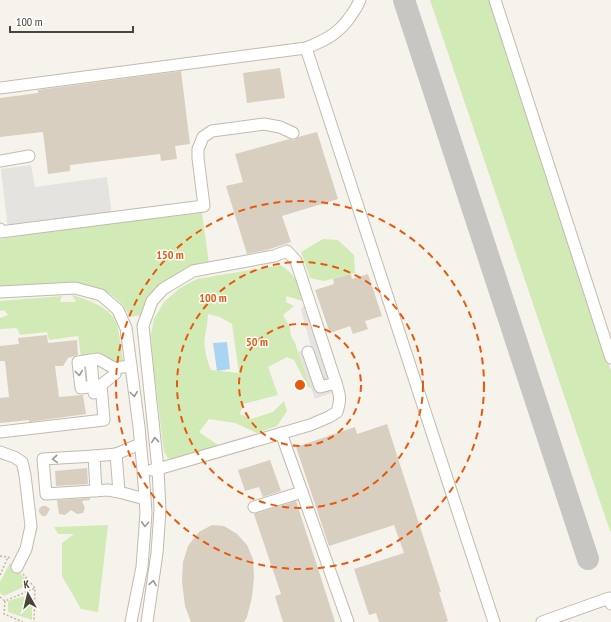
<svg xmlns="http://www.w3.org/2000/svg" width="611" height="622" font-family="'PT Sans Narrow',sans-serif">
<rect width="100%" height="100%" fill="#f6f3ec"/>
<g fill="#d2eab5" fill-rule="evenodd">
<polygon points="430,0 491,0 611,371 611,531 610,531"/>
<polygon points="202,213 209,263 152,296 143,310 142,315 130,317 123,305 111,294 97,288 79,283 0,289 0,239 113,223"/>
<polygon points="323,239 338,240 354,255 355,273 324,281 310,278 301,252"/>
<path d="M 280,265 C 296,274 299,286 306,302 L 286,296 L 286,302 L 294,306 L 283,315 L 290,328 L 291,336 L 295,343 L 311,388 L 308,387 L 294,360 L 287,357 L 268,367 L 278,395 L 243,404 L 240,414 L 251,419 L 273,412 L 284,401 L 287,411 L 277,426 L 257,433 L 235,423 L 209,419 L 199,432 L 218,445 L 173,460 L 168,458 L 164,452 L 152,356 L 151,334 L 154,319 L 164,302 L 180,288 L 197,279 ZM 208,314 L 220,317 L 232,324 L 239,373 L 211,370 C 207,360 203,347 205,336 C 206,329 208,322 208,314 Z"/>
<path d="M 72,295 C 86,299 110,307 116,322 C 120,333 121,349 123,361 L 115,362 L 97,354 L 81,356 L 78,336 L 49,340 L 47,332 L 20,335 L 17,328 L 0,329 L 0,318 L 8,315 L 4,310 L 0,311 L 0,301 L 62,296 L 60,302 L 76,302 Z"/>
<polygon points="108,525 98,612 81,609 62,576 62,543 74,534 58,534 54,527"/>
<polygon points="10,563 30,584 4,596 0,593 0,582"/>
<polygon points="32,594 32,620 8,612 8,601"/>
</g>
<g fill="#e5e3e0">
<polygon points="31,165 35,187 107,177 113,223 9,238 1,169"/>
<polygon points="308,298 339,390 315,399 298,352 311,347 301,310"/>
</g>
<polygon fill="#a9d4f2" points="227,342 230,369 217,371 213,343"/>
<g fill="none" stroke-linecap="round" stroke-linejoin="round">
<polyline stroke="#c8c6c3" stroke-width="22" points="404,0 588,559"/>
</g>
<g fill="#d8cfc1">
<polygon points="280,68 285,98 247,103 243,73"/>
<polygon points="181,71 190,144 175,146 177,159 161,161 160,154 70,165 70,171 48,174 43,132 0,137 0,98 38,93 38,90"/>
<polygon points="317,132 338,199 282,216 291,242 267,250 247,254 226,186 243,182 235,154 290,139 294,140 298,137"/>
<polygon points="351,274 352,279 368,274 382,316 365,321 368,329 353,334 350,326 330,333 315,290 334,284 333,279"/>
<polygon points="47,335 48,343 77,340 78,355 68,358 63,366 55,366 59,397 83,395 86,414 29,422 29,420 0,423 0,398 9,397 5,361 0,361 0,346 19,344 18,338"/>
<polygon points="387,424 441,592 439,592 448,621 445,622 379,622 376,613 369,615 354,569 404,553 394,525 329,546 296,447 355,427 357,434"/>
<polygon points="270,460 281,491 263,497 259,487 245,491 238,470"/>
<polygon points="87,468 88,484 56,486 55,471"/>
<polygon points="90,498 90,500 82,501 85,508 83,513 77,514 71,510 65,515 59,514 57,500"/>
<polygon points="296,501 322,581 335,622 283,622 275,596 281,594 254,514"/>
<polygon points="42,506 46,506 50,509 46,516 42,516 39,512 39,509"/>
<polygon points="212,525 224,526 237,534 247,545 253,559 254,577 252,597 247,617 244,622 191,622 185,606 182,582 183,562 188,546 199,532"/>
</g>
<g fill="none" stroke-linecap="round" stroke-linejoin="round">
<defs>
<g id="minor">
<path d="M 360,0 C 358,5 355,10 352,14 C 340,33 326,40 306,48 L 494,622"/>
<polyline points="495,0 611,358"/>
<polyline points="0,88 306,48"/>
<polyline points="0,161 29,156"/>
<polyline points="0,229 0,232 8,231 204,206 198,158 198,149 203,137 212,131 264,124 280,127 293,133"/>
<polyline points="0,292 75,288 101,295 118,310 126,328 139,427 143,471 146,513 142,567 131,622"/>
<polyline points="91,360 94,393"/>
<polyline points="101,385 81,388 78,362 98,359 114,368 131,366"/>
<polyline points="0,432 104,420 101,385 115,374"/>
<polyline points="281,433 302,492"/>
<polyline points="140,444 116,454 119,492 145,499"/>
<polyline points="0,452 14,457 22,462 25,475 31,526 26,549 17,567"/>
<polyline points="94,456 43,459 46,494 108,490 119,492"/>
<path d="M 152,470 L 158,469 L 310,425 L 329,417 L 337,412 C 341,400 340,395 336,383"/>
<polyline points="96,491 94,456 116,454"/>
<polyline points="254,507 302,492 348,622"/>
<polyline points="147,622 157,553 160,510 158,469 143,326 152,301 163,289 193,271 274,256 287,251 296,261 336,383 320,387 308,352"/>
<polyline points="542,622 609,598 611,604"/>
</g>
</defs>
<use href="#minor" stroke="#c2bbae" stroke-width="13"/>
<g stroke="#c4b79f" stroke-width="1.5" stroke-dasharray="2 2" stroke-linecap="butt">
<polyline points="0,556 8,557 11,559"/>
<polyline points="23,574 35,588 34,622"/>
<polyline points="0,575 8,557"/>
<polyline points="0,597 5,601 35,588"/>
<polyline points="5,601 4,614 23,622"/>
</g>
<use href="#minor" stroke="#fff" stroke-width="11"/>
</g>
<defs><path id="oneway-chevron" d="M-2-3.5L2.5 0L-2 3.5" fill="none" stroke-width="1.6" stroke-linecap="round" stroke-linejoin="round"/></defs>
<g stroke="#9c9892">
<use href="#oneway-chevron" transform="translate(79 373) rotate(83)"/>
<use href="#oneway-chevron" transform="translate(134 394) rotate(83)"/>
<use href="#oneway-chevron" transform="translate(155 440) rotate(-96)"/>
<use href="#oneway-chevron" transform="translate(55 459) rotate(176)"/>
<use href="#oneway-chevron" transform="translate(145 524) rotate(94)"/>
<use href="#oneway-chevron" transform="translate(153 583) rotate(-81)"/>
</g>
<g fill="none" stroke="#e8590c" stroke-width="2" stroke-dasharray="7 5">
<circle cx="300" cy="385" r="61"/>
<circle cx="300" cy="385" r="123"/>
<circle cx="300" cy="385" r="184"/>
</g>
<circle cx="300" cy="385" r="6" fill="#e8590c" stroke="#fff" stroke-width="2"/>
<g font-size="12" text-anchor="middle" font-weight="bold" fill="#e8590c" stroke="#fff" stroke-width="3" stroke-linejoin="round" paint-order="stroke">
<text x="170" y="259">150 m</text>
<text x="213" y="302">100 m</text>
<text x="257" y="346">50 m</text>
</g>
<g transform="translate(28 594) rotate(352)" stroke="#ffffff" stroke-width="3" paint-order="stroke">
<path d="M0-3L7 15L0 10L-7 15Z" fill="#4b4439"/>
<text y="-6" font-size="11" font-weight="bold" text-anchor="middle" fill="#4b4439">K</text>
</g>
<path d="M10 26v6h123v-6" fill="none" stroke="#4b4439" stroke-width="2"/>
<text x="16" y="26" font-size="12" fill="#4b4439" stroke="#ffffff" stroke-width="3" paint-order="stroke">100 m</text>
</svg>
